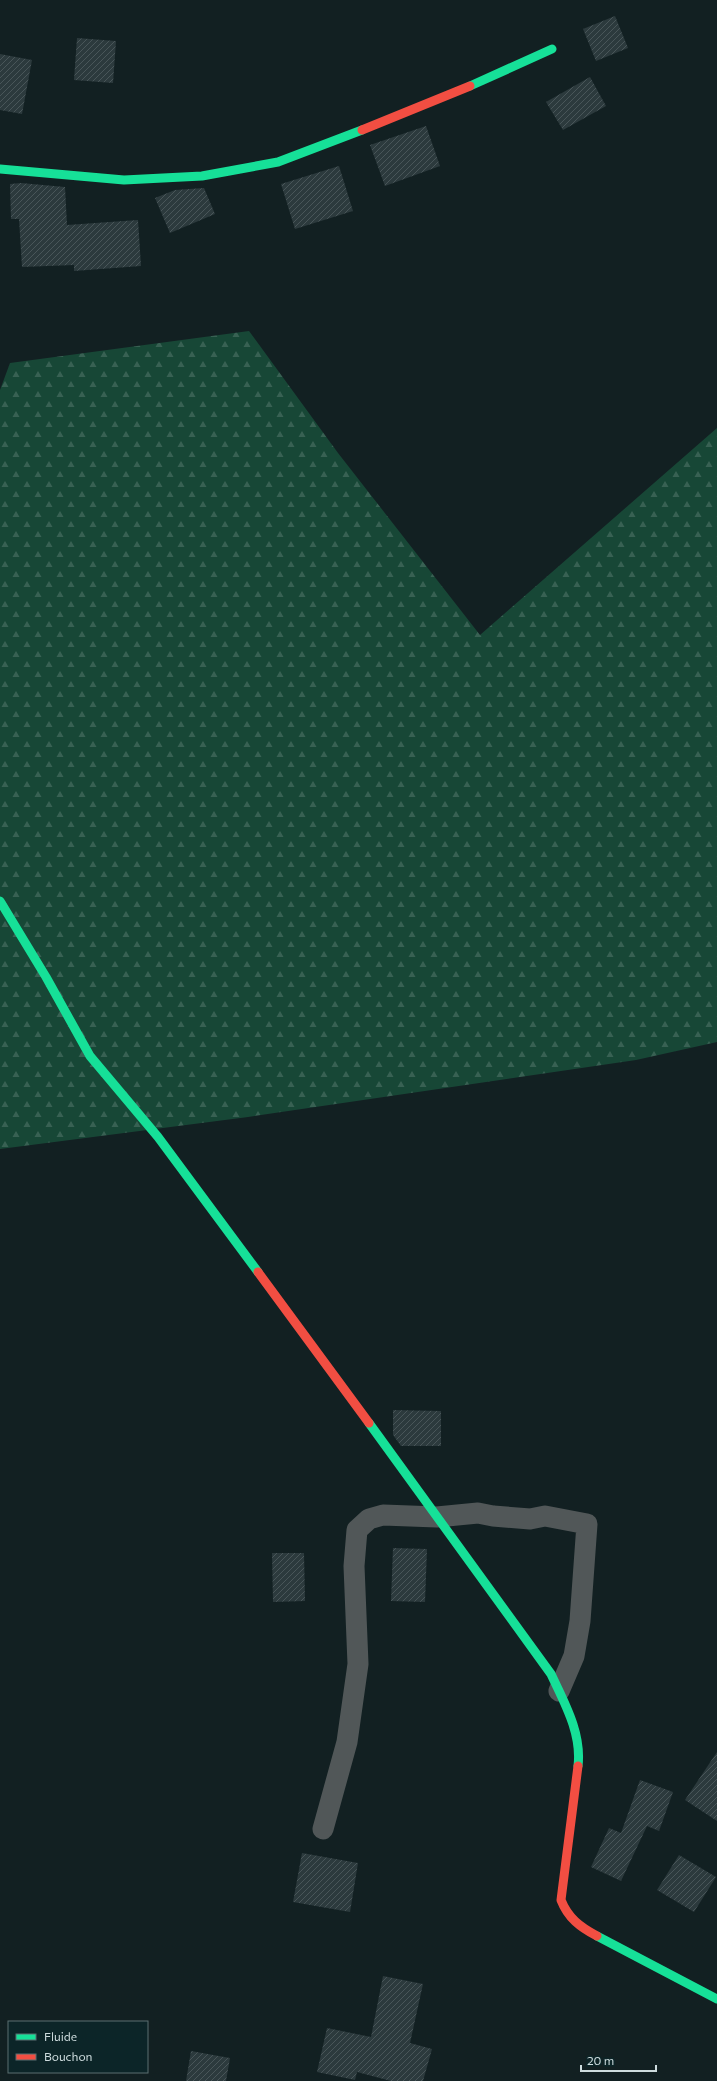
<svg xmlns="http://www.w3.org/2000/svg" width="717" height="2081" font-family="Commissioner,sans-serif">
<defs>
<pattern id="forest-firs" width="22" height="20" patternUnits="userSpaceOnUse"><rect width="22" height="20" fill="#174736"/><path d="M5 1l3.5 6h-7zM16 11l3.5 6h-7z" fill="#386153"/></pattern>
<pattern id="building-hatch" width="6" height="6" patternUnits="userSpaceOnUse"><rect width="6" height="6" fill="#2c3a3d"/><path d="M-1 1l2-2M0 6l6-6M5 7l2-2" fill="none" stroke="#495659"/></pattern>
</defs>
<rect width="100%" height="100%" fill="#122022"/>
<polygon fill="url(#forest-firs)" points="249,331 338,453 480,635 717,428 717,1042 636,1060 248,1117 0,1149 0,390 10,363"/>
<g fill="url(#building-hatch)">
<polygon points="615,16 628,48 596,61 583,29"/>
<polygon points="77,38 116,41 113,83 74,80"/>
<polygon points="0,54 32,60 22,114 0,110"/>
<polygon points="590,77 606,106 563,130 546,102"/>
<polygon points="426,126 440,166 385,186 370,145"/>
<polygon points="339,166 353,211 295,229 281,184"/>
<polygon points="21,183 65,187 67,225 138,220 141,266 74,271 74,265 22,267 19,219 11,219 10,184"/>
<polygon points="204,188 215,214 170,233 155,198 175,190"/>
<polygon points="393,1410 441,1411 441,1446 401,1446 393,1435"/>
<polygon points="393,1548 427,1549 425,1602 391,1601"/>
<polygon points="272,1553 304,1553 305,1601 273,1602"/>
<polygon points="717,1752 717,1821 685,1800"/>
<polygon points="640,1780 673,1792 659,1831 647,1826 621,1881 591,1867 609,1828 621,1833"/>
<polygon points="302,1853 358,1863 350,1912 293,1902"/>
<polygon points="679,1855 716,1877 694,1912 657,1890"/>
<polygon points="383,1976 423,1984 410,2043 432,2049 423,2081 391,2081 357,2072 355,2080 317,2072 327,2028 371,2037"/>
<polygon points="191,2051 230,2058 226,2081 186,2081"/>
</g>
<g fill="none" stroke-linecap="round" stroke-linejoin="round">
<polyline stroke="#515758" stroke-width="21" points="323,1829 347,1742 358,1664 354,1566 357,1530 369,1519 383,1515 437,1517 478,1513 493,1516 530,1519 545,1516 587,1524 580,1621 574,1656 559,1691"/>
<g stroke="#16e098" stroke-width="9">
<polyline points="470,86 552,49"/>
<polyline points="0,169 124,180 202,176 278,162 362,130"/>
<polyline points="0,901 46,977 90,1056 158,1137 258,1272"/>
<path d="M 369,1423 L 551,1674 C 564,1702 582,1733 578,1766"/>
<polyline points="597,1936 717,1999"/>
</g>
<g stroke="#f24e42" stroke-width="9">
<polyline points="362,130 470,86"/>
<polyline points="258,1272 369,1423"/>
<path d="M 578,1766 L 561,1900 C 568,1918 580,1927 597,1936"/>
</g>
</g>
<rect x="8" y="2021" width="140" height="52" fill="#0c2528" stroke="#5a6e71"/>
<rect x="16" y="2034" width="20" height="6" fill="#16e098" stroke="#5a6e71"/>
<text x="44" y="2041" font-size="12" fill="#cedcde">Fluide</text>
<rect x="16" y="2054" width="20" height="6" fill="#f24e42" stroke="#5a6e71"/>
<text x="44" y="2061" font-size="12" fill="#cedcde">Bouchon</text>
<path d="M581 2065v6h75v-6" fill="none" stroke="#cedcde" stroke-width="2"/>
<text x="587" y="2065" font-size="12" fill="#cedcde" stroke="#0c2528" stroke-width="3" paint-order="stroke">20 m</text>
</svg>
